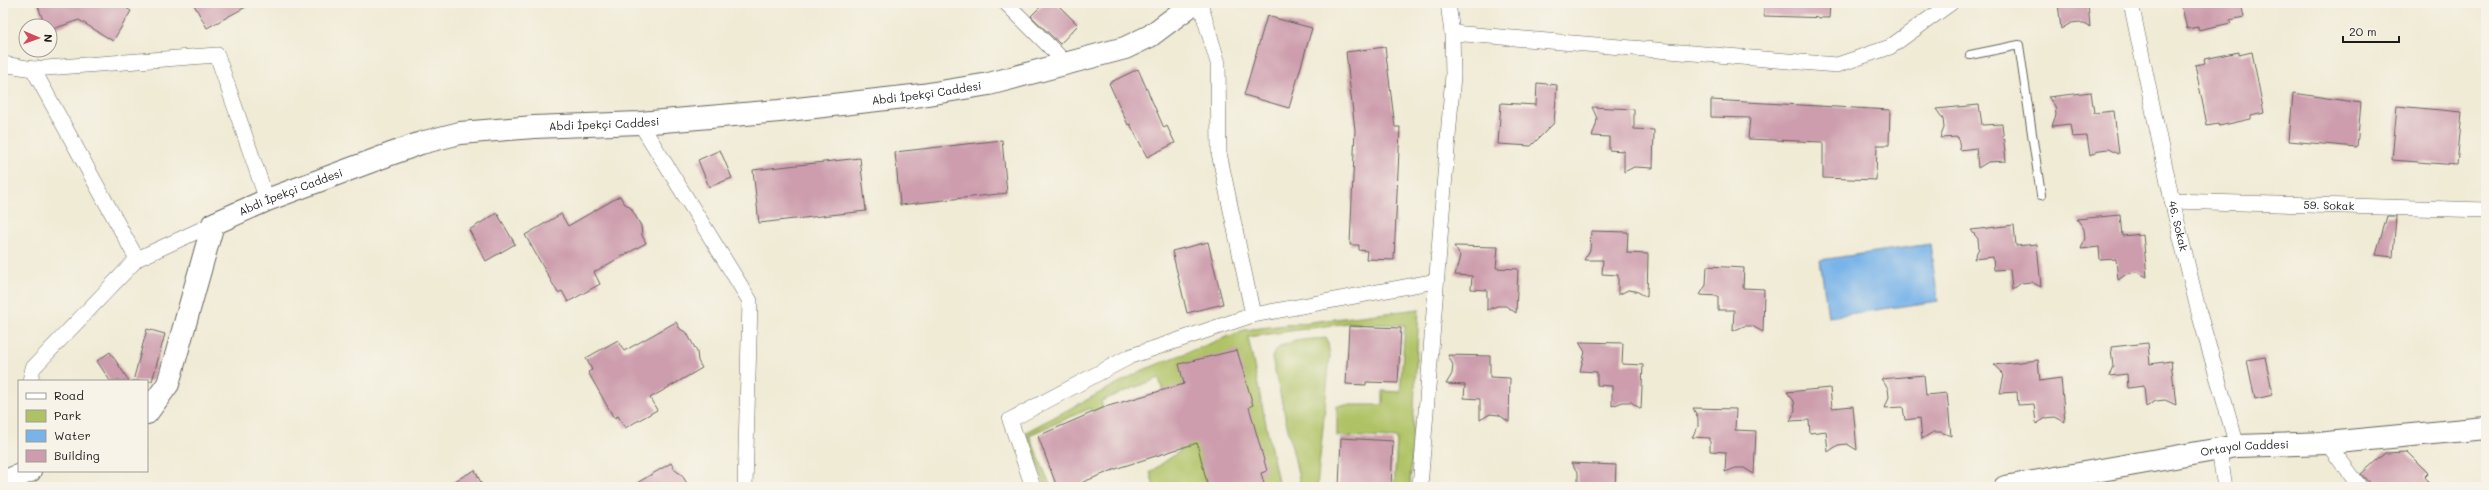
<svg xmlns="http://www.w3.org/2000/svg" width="2489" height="490" font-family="Mali,sans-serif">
<rect width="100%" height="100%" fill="#f7f3e8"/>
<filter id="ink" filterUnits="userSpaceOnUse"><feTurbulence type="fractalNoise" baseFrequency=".025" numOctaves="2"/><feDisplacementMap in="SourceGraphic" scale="8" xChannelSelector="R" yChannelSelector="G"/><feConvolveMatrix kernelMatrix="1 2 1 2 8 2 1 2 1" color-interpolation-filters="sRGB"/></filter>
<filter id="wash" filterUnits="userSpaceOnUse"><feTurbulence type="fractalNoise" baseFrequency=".012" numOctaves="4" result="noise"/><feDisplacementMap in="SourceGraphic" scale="16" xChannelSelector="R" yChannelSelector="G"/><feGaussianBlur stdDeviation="0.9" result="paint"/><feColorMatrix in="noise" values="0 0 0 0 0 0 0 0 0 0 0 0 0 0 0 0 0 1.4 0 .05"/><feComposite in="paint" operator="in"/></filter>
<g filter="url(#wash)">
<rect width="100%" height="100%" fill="#f0ebd5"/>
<g fill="#afc265" stroke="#666f40">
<polygon points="1419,309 1410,487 1394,487 1397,438 1337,436 1337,405 1383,405 1383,391 1400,392 1405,325 1348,323 1248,337 1279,487 1154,487 1150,472 1180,451 1159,378 1101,401 1118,466 1112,469 1091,408 1029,435 1051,487 1046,487 1024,433 1143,370 1244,330"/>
<path d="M 1327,338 L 1330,356 L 1317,487 L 1301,487 L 1272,358 C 1277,338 1309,340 1327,338 Z"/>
</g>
<polygon fill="#78b3e9" stroke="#4a6882" points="1930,244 1938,301 1828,317 1820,260"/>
<g id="blocks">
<g fill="#cd9dad">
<polygon points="37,3 118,3 131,11 113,41 79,20 50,30 50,26 45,26"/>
<polygon points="193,3 253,3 207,28"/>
<polygon points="1044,3 1056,3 1078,25 1060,44 1031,16"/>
<polygon points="1764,3 1830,3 1829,18 1764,16"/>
<polygon points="2058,3 2088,3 2090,27 2080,22 2071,23 2061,29"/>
<polygon points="2181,3 2241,3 2244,17 2230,20 2231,23 2198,30 2198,27 2187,29"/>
<polygon points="1267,16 1312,28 1289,108 1244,95"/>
<polygon points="1385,47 1395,127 1400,127 1394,260 1366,259 1367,251 1359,250 1359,245 1350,245 1355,130 1346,52"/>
<polygon points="2239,52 2239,55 2252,52 2264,113 2251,116 2251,119 2219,126 2218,123 2207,125 2195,65 2205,63 2204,59"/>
<polygon points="1138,69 1164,128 1167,126 1175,143 1147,157 1130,124 1128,125 1109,83"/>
<polygon points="1537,83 1557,85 1554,123 1531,146 1498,144 1501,103 1536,105"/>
<polygon points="2091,92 2094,113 2114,111 2119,154 2108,149 2100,150 2090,156 2087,136 2072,137 2070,124 2052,126 2056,115 2055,106 2048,97"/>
<polygon points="2293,93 2361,103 2357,147 2289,141"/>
<polygon points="1711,100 1890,110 1889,145 1877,145 1876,180 1823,178 1823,142 1748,139 1750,118 1711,117"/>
<polygon points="1979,105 1982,125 2002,124 2006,161 1988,162 1978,168 1976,148 1960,150 1958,137 1940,138 1944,128 1943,119 1936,109"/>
<polygon points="2397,106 2462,112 2457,165 2392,160"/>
<polygon points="1592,107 1634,109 1634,129 1654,130 1653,168 1634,167 1624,172 1624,151 1609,150 1609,137 1592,136 1596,125 1597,118"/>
<polygon points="1002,140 1007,193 900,205 895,152"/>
<polygon points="720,150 732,178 709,187 698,160"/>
<polygon points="860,158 866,211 759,223 753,170"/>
<polygon points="620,196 624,203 631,208 641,226 642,235 646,243 594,272 600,284 568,302 562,291 558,293 525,235 561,214 568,226"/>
<polygon points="497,213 515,244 486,261 469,230"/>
<polygon points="2120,215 2122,236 2143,234 2147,277 2137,272 2128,273 2118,280 2116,259 2100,260 2099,247 2081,249 2085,238 2084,229 2077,219"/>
<polygon points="2387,216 2396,216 2393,257 2376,255"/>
<polygon points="2014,225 2016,246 2037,244 2041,287 2031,282 2021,283 2012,290 2010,269 1994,270 1993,257 1974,259 1979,248 1978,239 1971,230"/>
<polygon points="1591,231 1628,232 1627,253 1648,254 1647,297 1636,291 1628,290 1618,295 1618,275 1602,274 1603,260 1584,260 1590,250"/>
<polygon points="1208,242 1223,304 1187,313 1172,251"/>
<polygon points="1454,246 1498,247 1496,268 1518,269 1516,313 1506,306 1497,306 1487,310 1487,290 1471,289 1472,276 1455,275 1460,256"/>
<polygon points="1707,266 1744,268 1743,288 1764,289 1763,332 1752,326 1744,326 1733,331 1734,310 1718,310 1718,296 1700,295 1706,285"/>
<polygon points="676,322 680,329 687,333 697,352 698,361 702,368 650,398 657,410 625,428 618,416 614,418 588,372 592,370 586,358 618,340 624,351"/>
<polygon points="1349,326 1401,328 1398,383 1366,382 1366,385 1346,384"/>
<polygon points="147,329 165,334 152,381 133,381"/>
<polygon points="1579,342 1623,343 1622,364 1643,365 1641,409 1631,402 1623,402 1612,406 1612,386 1597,385 1597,372 1580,371 1585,352"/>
<polygon points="2148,343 2150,364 2171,361 2176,405 2165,400 2156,401 2146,407 2144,386 2128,388 2127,374 2109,376 2113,366 2111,347"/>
<polygon points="1237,350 1253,405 1249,407 1267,471 1261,473 1265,487 1208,487 1197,443 1121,467 1083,482 1085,487 1057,487 1038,436 1105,407 1184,384 1179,364"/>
<polygon points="110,352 129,381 110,381 97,361"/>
<polygon points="1448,355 1490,356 1490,377 1510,378 1509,422 1499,415 1490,414 1480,420 1480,399 1464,398 1465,385 1446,384 1452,374 1453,365"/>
<polygon points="2265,357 2273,395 2255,399 2247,360"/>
<polygon points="2038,360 2040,381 2061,378 2065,422 2055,417 2046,418 2036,424 2034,404 2018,405 2017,392 2000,393 2004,375 1994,365"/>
<polygon points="1924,375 1926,395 1947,393 1951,436 1941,432 1933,432 1922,439 1920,418 1905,420 1903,407 1885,408 1889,397 1888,388 1881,379"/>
<polygon points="1830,388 1832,408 1853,406 1857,450 1847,444 1838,445 1828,452 1826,431 1810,433 1809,420 1790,421 1795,410 1794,401 1787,392"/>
<polygon points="1693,408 1736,409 1735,430 1756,431 1754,474 1744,468 1736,468 1725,472 1726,452 1710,451 1710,438 1692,437 1698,427 1698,418"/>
<polygon points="1341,438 1393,441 1391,487 1339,487"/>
<polygon points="2407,452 2428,473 2424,477 2432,487 2373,487 2361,474 2385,453"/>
<polygon points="671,463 675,470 682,475 689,487 630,487"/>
<polygon points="1571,463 1616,465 1615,487 1578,487 1578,473"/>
<polygon points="475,470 483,487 443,487"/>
</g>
</g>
</g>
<g filter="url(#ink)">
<use href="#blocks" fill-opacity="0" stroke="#66645d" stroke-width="1"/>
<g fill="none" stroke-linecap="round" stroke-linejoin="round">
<defs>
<polyline id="lane" points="1970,55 2019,45 2041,195"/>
<g id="street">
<polyline points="1006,3 1068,65"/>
<polyline points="1200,3 1218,63 1219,153 1253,315 1436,281"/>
<path id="s1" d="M 2131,3 L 2172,201 L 2199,313 L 2237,446"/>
<polyline points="1452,33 1837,65 1890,47 1951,3"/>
<polyline points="3,64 33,69 217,55 267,200"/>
<polyline points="33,69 137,259"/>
<polyline points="640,123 750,301 745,487"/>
<path id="s2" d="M 2172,201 L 2486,210"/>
<polyline points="30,381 33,368 137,259 213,224"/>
<polyline points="2327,443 2360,487"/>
<polyline points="2219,450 2225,487"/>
<polyline points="1033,487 1010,420 1131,356 1253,315"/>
<polyline points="1420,487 1453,75 1452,33 1448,3"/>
</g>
<g id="secondary">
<path id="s3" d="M 147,413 L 168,384 L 213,224 L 267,200 L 388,155 L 421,143 L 460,133 L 534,127 L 640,123 L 779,111 L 922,95 L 989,84 L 1125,48 L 1150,36 L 1194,3"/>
<polyline points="3,482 30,471"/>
<path id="s4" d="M 2005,487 L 2237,446 L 2327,443 L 2486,428"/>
</g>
</defs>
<use href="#lane" stroke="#66645d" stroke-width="10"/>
<use href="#street" stroke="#66645d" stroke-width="16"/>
<use href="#secondary" stroke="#66645d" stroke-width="24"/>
<use href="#lane" stroke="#fff" stroke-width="8"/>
<use href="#street" stroke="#fff" stroke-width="15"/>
<use href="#secondary" stroke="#fff" stroke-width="22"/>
</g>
</g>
<g text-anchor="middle" stroke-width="3" stroke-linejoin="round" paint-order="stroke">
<g font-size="11" fill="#1c1c1c" stroke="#f7f3e8">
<text dy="4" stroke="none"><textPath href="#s3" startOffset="934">Abdi İpekçi Caddesi</textPath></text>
<text dy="4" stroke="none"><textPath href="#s3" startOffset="610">Abdi İpekçi Caddesi</textPath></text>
<text dy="4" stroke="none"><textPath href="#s3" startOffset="286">Abdi İpekçi Caddesi</textPath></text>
<text dy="4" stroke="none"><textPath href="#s2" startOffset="157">59. Sokak</textPath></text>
<text dy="4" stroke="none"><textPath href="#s1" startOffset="228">46. Sokak</textPath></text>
<text dy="4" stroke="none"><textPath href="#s4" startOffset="243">Ortayol Caddesi</textPath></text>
</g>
</g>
<rect width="2489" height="490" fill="none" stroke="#f7f3e8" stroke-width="16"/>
<rect x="18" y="380" width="130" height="92" fill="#f7f3e8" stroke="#9f9d96"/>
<rect x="26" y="393" width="20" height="6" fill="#ffffff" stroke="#9f9d96"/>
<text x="54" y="400" font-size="12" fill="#1c1c1c">Road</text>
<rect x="26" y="410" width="20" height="12" fill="#afc265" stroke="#9f9d96"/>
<text x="54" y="420" font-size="12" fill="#1c1c1c">Park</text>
<rect x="26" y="430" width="20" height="12" fill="#78b3e9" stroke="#9f9d96"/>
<text x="54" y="440" font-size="12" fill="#1c1c1c">Water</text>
<rect x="26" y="450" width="20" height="12" fill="#cd9dad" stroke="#9f9d96"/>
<text x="54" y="460" font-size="12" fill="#1c1c1c">Building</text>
<g transform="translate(38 38) rotate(92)"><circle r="19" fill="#f7f3e8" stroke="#9f9d96"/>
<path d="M0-3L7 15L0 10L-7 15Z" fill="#d1495b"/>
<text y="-6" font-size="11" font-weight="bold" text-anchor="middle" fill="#1c1c1c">N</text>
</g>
<path d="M2343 36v6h56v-6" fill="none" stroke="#1c1c1c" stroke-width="2"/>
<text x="2349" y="36" font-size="12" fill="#1c1c1c" stroke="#f7f3e8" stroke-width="3" paint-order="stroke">20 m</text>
</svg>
